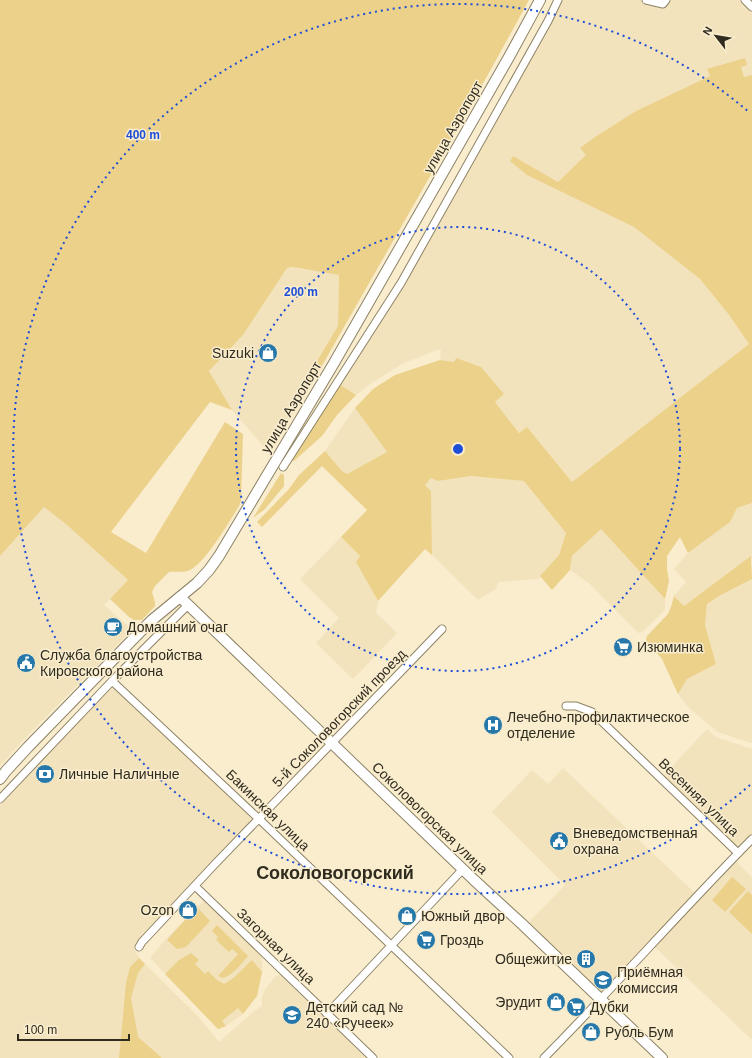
<svg xmlns="http://www.w3.org/2000/svg" width="752" height="1058" font-family="Helvetica,sans-serif">
<rect width="100%" height="100%" fill="#f9edce"/>
<g fill="#f2e3bd">
<polygon points="555,0 752,0 752,75 744,77 741,67 707,69 710,76 636,111 595,137 581,148 587,155 558,182 513,156 510,161 562,191 634,226 700,279 729,315 749,344 572,482 527,427 519,433 495,402 504,394 456,358 454,362 440,360 441,350 437,350 402,364 373,382 356,395 339,384 496,116"/>
<polygon points="293,267 339,275 338,326 302,386 307,392 289,420 274,447 268,449 264,447 232,410 209,371 243,335 287,268"/>
<polygon points="355,408 387,452 347,474 342,471 325,451"/>
<polygon points="471,476 525,481 566,533 559,555 538,579 499,582 496,589 478,600 432,555 431,491 425,485 431,477 438,481"/>
<polygon points="752,503 752,559 751,557 684,606 674,596 686,582 674,569 688,553 730,522 737,508"/>
<polygon points="44,507 67,525 128,580 104,605 129,627 130,632 26,737 0,766 0,556"/>
<polygon points="601,529 665,599 665,607 664,611 642,632 638,633 636,631 590,584 570,570 572,556"/>
<polygon points="341,537 360,556 356,562 378,601 376,613 397,633 353,679 316,643 339,618 300,579"/>
<polygon points="752,579 752,743 738,739 718,732 688,707 678,694 687,679 716,664 705,625 707,604 719,596"/>
<polygon points="113,689 117,689 249,815 251,819 251,823 135,944 134,948 139,958 198,1016 219,1042 254,1011 262,1006 262,998 265,989 275,977 281,974 366,1058 0,1058 0,803 106,691"/>
<polygon points="707,729 716,737 752,749 752,834 739,848 663,776"/>
<polygon points="563,768 696,894 604,991 600,992 597,991 528,923 565,885 492,812 532,770 548,784"/>
<polygon points="736,861 752,877 752,1040 654,946"/>
<polygon points="205,899 261,954 262,964 262,972 257,996 243,1014 226,1026 218,1029 150,958 165,940"/>
</g>
<g fill="#ecd18a">
<path d="M 0,0 L 529,0 L 490,71 L 307,392 L 302,386 L 338,326 L 339,275 L 293,267 L 287,268 L 243,335 L 209,371 L 232,410 L 210,402 L 111,532 L 146,553 L 225,422 L 243,434 L 241,501 L 239,506 C 229,522 206,562 190,570 C 184,573 175,571 169,572 L 155,586 L 152,592 L 155,602 L 155,606 L 142,620 L 134,620 L 129,617 L 110,599 L 128,580 L 67,525 L 44,507 L 0,556 Z"/>
<polygon points="745,58 747,65 741,67 744,77 752,75 752,503 737,508 730,522 688,553 680,537 667,556 667,569 669,581 665,599 601,529 572,556 570,570 552,590 540,576 559,555 566,533 524,481 471,476 438,481 431,478 425,485 431,491 432,555 425,549 378,601 356,562 360,556 341,537 367,510 322,466 262,527 257,522 289,489 299,475 325,451 342,471 347,474 387,452 355,408 373,389 395,375 440,360 454,362 456,358 481,367 504,394 495,402 519,433 527,427 572,482 749,344 729,315 700,279 634,227 527,175 510,161 513,156 558,182 586,155 580,148 595,137 636,111 710,76 707,69"/>
<polygon points="339,384 356,395 337,415 322,436 294,461 290,460"/>
<polygon points="281,473 284,475 284,486 265,509 253,518"/>
<polygon points="751,556 752,579 719,596 707,604 705,625 716,664 687,679 678,694 662,659 646,640 647,636 668,614 671,607 674,596 684,606"/>
<polygon points="732,877 746,889 725,912 712,900"/>
<polygon points="748,891 752,895 752,934 729,912"/>
<polygon points="197,907 210,921 186,947 177,949 167,940"/>
<path d="M 217,925 L 248,956 C 241,964 233,975 223,978 L 218,976 L 238,954 L 232,949 L 229,952 L 216,940 L 218,937 L 212,931 Z"/>
<path d="M 191,953 L 199,960 L 195,964 L 205,974 L 208,971 L 217,980 L 224,984 C 235,979 243,968 252,960 L 262,972 L 257,996 L 243,1014 L 238,1008 L 222,1021 L 226,1026 L 218,1029 L 165,974 L 179,960 Z"/>
<polygon points="139,958 145,964 138,973 131,998 138,1037 162,1058 119,1058 126,983 130,967"/>
</g>
<g fill="none" stroke-linecap="round" stroke-linejoin="round">
<defs>
<g id="street">
<polyline points="646,0 663,4 666,0"/>
<polyline points="745,0 752,7"/>
<polyline points="283,467 401,283 548,21 558,0"/>
<polyline points="112,681 259,819 509,1058"/>
<polyline points="566,706 576,706 592,712 738,853"/>
<polyline points="0,799 112,681 188,605"/>
<polyline points="195,886 373,1058"/>
<polyline points="139,947 142,942 215,864 442,629"/>
<polyline points="327,1014 463,869"/>
<path d="M 544,1058 C 615,986 681,911 752,839"/>
</g>
<g id="primary">
<polyline points="180,597 474,880 522,924 662,1058"/>
<polyline points="0,779 6,771 28,747 139,633 152,620 197,583 209,570 219,556 334,363 509,57 540,0"/>
</g>
</defs>
<use href="#street" stroke="#8d8265" stroke-width="9"/>
<use href="#primary" stroke="#8d8265" stroke-width="12"/>
<use href="#street" stroke="#fff" stroke-width="7"/>
<use href="#primary" stroke="#fff" stroke-width="10"/>
</g>
<g fill="none" stroke="#1d4ed8" stroke-width="2" stroke-dasharray="2 4">
<circle cx="458" cy="449" r="222"/>
<path d="M750 785A445 445 0 1 1 750 113"/>
</g>
<defs>
<symbol id="shop-disc" viewBox="-11 -11 22 22"><circle r="9.5" fill="#2578a9" stroke="#f9edce"/><path d="M-5-2.5h2.3a2.7 3.5 0 0 1 5.4 0H5L5.5 6h-11ZM-1.5-2.5h3a1.5 2.3 0 0 0-3 0Z" fill="#fff"/></symbol>
<symbol id="cafe-disc" viewBox="-11 -11 22 22"><circle r="9.5" fill="#2578a9" stroke="#f9edce"/><path d="M-5.5-4.5H6V0H3Q3 3.5 0 3.5H-2.5Q-5.5 3.5-5.5 0ZM3-3.2v2h1.7v-2ZM-6 4.5H4V6H-6Z" fill="#fff"/></symbol>
<symbol id="supermarket-disc" viewBox="-11 -11 22 22"><circle r="9.5" fill="#2578a9" stroke="#f9edce"/><path d="M-6-5.5h2.5l.6 2H6L4.5 2H-2.5L-4.4-4H-6ZM-1.5 3.2a1.3 1.3 0 1 0 .1 0ZM3 3.2a1.3 1.3 0 1 0 .1 0Z" fill="#fff"/></symbol>
<symbol id="civic-disc" viewBox="-11 -11 22 22"><circle r="9.5" fill="#2578a9" stroke="#f9edce"/><path d="M-.6-6.5H3V-4.5H.6V-3L4-1V1h2V6H-6V1h2V-1L-.6-3ZM-1.2 2.5V6h2.4V2.5Z" fill="#fff"/></symbol>
<symbol id="hospital-disc" viewBox="-11 -11 22 22"><circle r="9.5" fill="#2578a9" stroke="#f9edce"/><path d="M-5-5h3v3.5h4V-5h3V5h-3V1.5h-4V5h-3Z" fill="#fff"/></symbol>
<symbol id="bank-disc" viewBox="-11 -11 22 22"><circle r="9.5" fill="#2578a9" stroke="#f9edce"/><path d="M-6-4H6V4H-6ZM0-2.3a2.3 2.3 0 1 0 0 4.6a2.3 2.3 0 1 0 0-4.6Z" fill="#fff"/></symbol>
<symbol id="building-disc" viewBox="-11 -11 22 22"><circle r="9.5" fill="#2578a9" stroke="#f9edce"/><path d="M-4-6H4V6H1V3H-1V6H-4ZM-2.5-4.3h1.7v1.8h-1.7ZM.8-4.3h1.7v1.8H.8ZM-2.5-1h1.7V.8h-1.7ZM.8-1h1.7V.8H.8Z" fill="#fff"/></symbol>
<symbol id="university-disc" viewBox="-11 -11 22 22"><circle r="9.5" fill="#2578a9" stroke="#f9edce"/><path d="M0-5L7-2L0 1L-7-2ZM-4 1L0 2.5L4 1V4Q0 6-4 4Z" fill="#fff"/></symbol>
<symbol id="school-disc" viewBox="-11 -11 22 22"><circle r="9.5" fill="#2578a9" stroke="#f9edce"/><path d="M0-5L7-2L0 1L-7-2ZM-4 1L0 2.5L4 1V4Q0 6-4 4Z" fill="#fff"/></symbol>
</defs>
<g fill-rule="evenodd">
<use href="#shop-disc" x="257" y="342" width="22" height="22"/>
<use href="#cafe-disc" x="102" y="616" width="22" height="22"/>
<use href="#supermarket-disc" x="612" y="636" width="22" height="22"/>
<use href="#civic-disc" x="15" y="652" width="22" height="22"/>
<use href="#hospital-disc" x="482" y="714" width="22" height="22"/>
<use href="#bank-disc" x="34" y="763" width="22" height="22"/>
<use href="#civic-disc" x="548" y="830" width="22" height="22"/>
<use href="#shop-disc" x="177" y="899" width="22" height="22"/>
<use href="#shop-disc" x="396" y="905" width="22" height="22"/>
<use href="#supermarket-disc" x="415" y="929" width="22" height="22"/>
<use href="#building-disc" x="575" y="948" width="22" height="22"/>
<use href="#university-disc" x="592" y="969" width="22" height="22"/>
<use href="#shop-disc" x="545" y="991" width="22" height="22"/>
<use href="#supermarket-disc" x="565" y="996" width="22" height="22"/>
<use href="#school-disc" x="281" y="1004" width="22" height="22"/>
<use href="#shop-disc" x="580" y="1021" width="22" height="22"/>
</g>
<g text-anchor="middle" stroke-width="3" stroke-linejoin="round" paint-order="stroke">
<g font-size="14" fill="#2f2b1f" stroke="#f9edce">
<text transform="translate(453 127) rotate(-60)" y="5">улица Аэропорт</text>
<text transform="translate(291 407) rotate(-59)" y="5">улица Аэропорт</text>
<text transform="translate(339 718) rotate(-46)" y="5">5-й Соколовогорский проезд</text>
<text transform="translate(699 797) rotate(44)" y="5">Весенняя улица</text>
<text transform="translate(268 810) rotate(44)" y="5">Бакинская улица</text>
<text transform="translate(430 818) rotate(44)" y="5">Соколовогорская улица</text>
<text transform="translate(276 946) rotate(44)" y="5">Загорная улица</text>
</g>
<g font-size="14" fill="#2f2b1f" stroke="#f9edce" text-anchor="start">
<text x="254" y="358" text-anchor="end">Suzuki</text>
<text x="127" y="632">Домашний очаг</text>
<text x="637" y="652">Изюминка</text>
<text x="40" y="660">Служба благоустройства<tspan x="40" dy="16">Кировского района</tspan></text>
<text x="507" y="722">Лечебно-профилактическое<tspan x="507" dy="16">отделение</tspan></text>
<text x="59" y="779">Личные Наличные</text>
<text x="573" y="838">Вневедомственная<tspan x="573" dy="16">охрана</tspan></text>
<text x="174" y="915" text-anchor="end">Ozon</text>
<text x="421" y="921">Южный двор</text>
<text x="440" y="945">Гроздь</text>
<text x="572" y="964" text-anchor="end">Общежитие</text>
<text x="617" y="977">Приёмная<tspan x="617" dy="16">комиссия</tspan></text>
<text x="542" y="1007" text-anchor="end">Эрудит</text>
<text x="306" y="1012">Детский сад №<tspan x="306" dy="16">240 «Ручеек»</tspan></text>
<text x="590" y="1012">Дубки</text>
<text x="605" y="1037">Рубль Бум</text>
</g>
<g font-size="18" font-weight="bold" fill="#2f2b1f" stroke="#f9edce">
<text x="335" y="879">Соколовогорский</text>
</g>
</g>
<circle cx="458" cy="449" r="6" fill="#1d4ed8" stroke="#f9edce" stroke-width="2"/>
<g font-size="12" text-anchor="middle" font-weight="bold" fill="#1d4ed8" stroke="#f9edce" stroke-width="3" stroke-linejoin="round" paint-order="stroke">
<text x="143" y="139">400 m</text>
<text x="301" y="296">200 m</text>
</g>
<g transform="translate(716 36) rotate(301)" stroke="#f9edce" stroke-width="3" paint-order="stroke">
<path d="M0-3L7 15L0 10L-7 15Z" fill="#2f2b1f"/>
<text y="-6" font-size="11" font-weight="bold" text-anchor="middle" fill="#2f2b1f">N</text>
</g>
<path d="M18 1034v6h111v-6" fill="none" stroke="#2f2b1f" stroke-width="2"/>
<text x="24" y="1034" font-size="12" fill="#2f2b1f" stroke="#f9edce" stroke-width="3" paint-order="stroke">100 m</text>
</svg>
